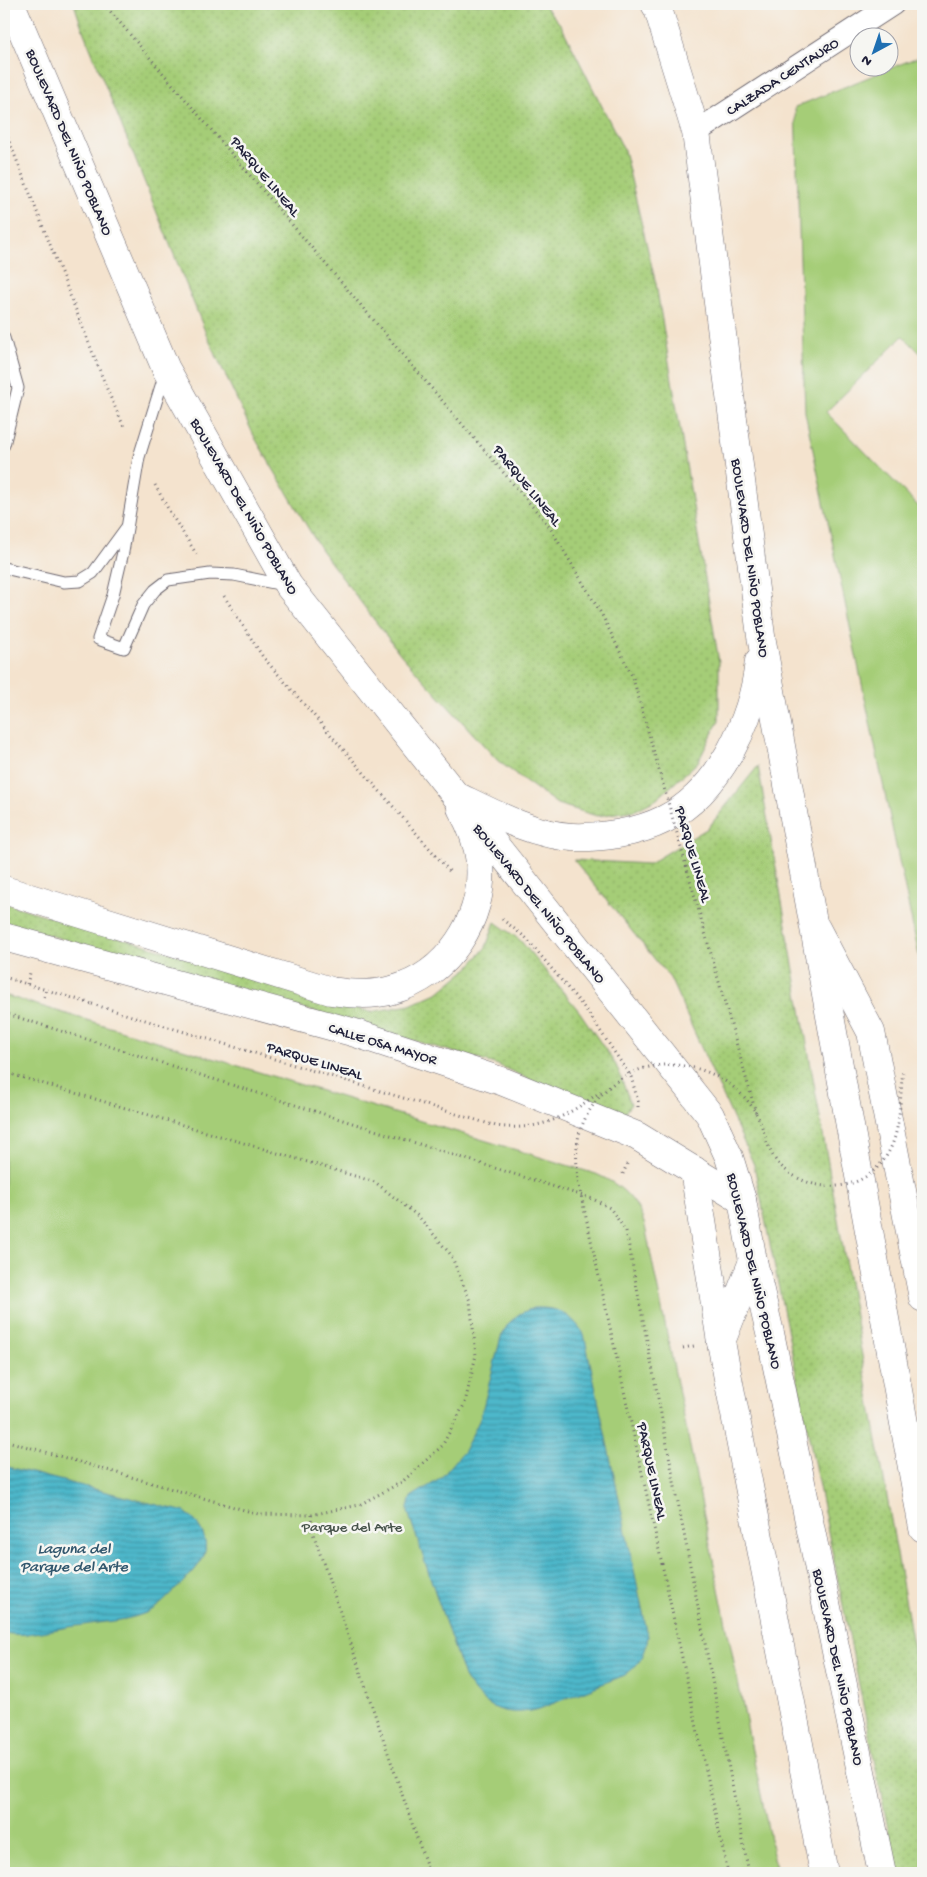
<svg xmlns="http://www.w3.org/2000/svg" width="927" height="1877" font-family="'Gochi Hand',sans-serif">
<defs>
<pattern id="grass-dots" width="8" height="8" patternUnits="userSpaceOnUse" patternTransform="scale(1.25)"><rect width="8" height="8" fill="#a5cd77"/><path d="M2 2h.1M6 6h.1" fill="none" stroke="#8eb068" stroke-width="1.8" stroke-linecap="round"/></pattern>
<pattern id="water-rules" width="6" height="5" patternUnits="userSpaceOnUse" patternTransform="scale(1.25)"><rect width="6" height="5" fill="#4db7ca"/><path d="M0 2.5h6" fill="none" stroke="#4094a5"/></pattern>
</defs>
<rect width="100%" height="100%" fill="#f6f6f2"/>
<filter id="ink" filterUnits="userSpaceOnUse"><feTurbulence type="fractalNoise" baseFrequency=".02" numOctaves="2"/><feDisplacementMap in="SourceGraphic" scale="10" xChannelSelector="R" yChannelSelector="G"/><feConvolveMatrix kernelMatrix="1 2 1 2 8 2 1 2 1" color-interpolation-filters="sRGB"/></filter>
<filter id="wash" filterUnits="userSpaceOnUse"><feTurbulence type="fractalNoise" baseFrequency=".0096" numOctaves="4" result="noise"/><feDisplacementMap in="SourceGraphic" scale="20" xChannelSelector="R" yChannelSelector="G"/><feGaussianBlur stdDeviation="1.12" result="paint"/><feColorMatrix in="noise" values="0 0 0 0 0 0 0 0 0 0 0 0 0 0 0 0 0 1.4 0 .05"/><feComposite in="paint" operator="in"/></filter>
<g filter="url(#wash)">
<rect width="100%" height="100%" fill="#f4e3ce"/>
<g fill="url(#grass-dots)" stroke="#647859">
<polygon points="74,4 543,4 561,25 624,150 656,284 719,662 719,720 698,762 657,799 636,810 597,816 557,804 498,761 401,655 321,550 255,438 207,336 84,33"/>
<polygon points="758,766 923,1701 923,1873 897,1873 754,1165 670,978 574,860 649,864 708,828"/>
<polygon points="4,903 370,1012 410,1005 439,992 469,967 486,947 495,922 520,940 579,1011 616,1065 631,1104 619,1121 498,1065 4,922"/>
</g>
<g fill="#a5cd77" stroke="#647859">
<polygon points="923,55 923,356 903,336 826,412 923,511 923,975 805,412 795,107"/>
<path d="M 4,995 L 596,1174 C 621,1185 637,1199 645,1226 L 777,1873 L 4,1873 Z"/>
</g>
<g fill="url(#water-rules)" stroke="#386c82">
<path d="M 533,1308 C 558,1307 570,1313 584,1334 L 648,1636 C 646,1654 640,1664 625,1675 L 539,1709 C 504,1718 483,1708 464,1677 L 408,1512 L 408,1507 L 411,1497 L 440,1479 L 464,1451 L 480,1419 L 501,1337 L 508,1324 L 519,1314 Z"/>
<path d="M 4,1466 L 185,1512 C 203,1525 214,1548 197,1567 C 192,1574 185,1580 179,1586 C 168,1597 158,1609 143,1614 C 125,1621 102,1622 83,1625 C 64,1627 45,1632 27,1634 C 19,1635 11,1634 4,1633 Z"/>
</g>
</g>
<g filter="url(#ink)">
<g fill="none" stroke-linecap="round" stroke-linejoin="round">
<defs>
<g id="service">
<polyline points="4,338 18,388 4,445"/>
<polyline points="165,373 139,457 123,552 113,595 98,639 124,648 143,605 155,590 168,580 210,574 234,575 284,585"/>
<polyline points="4,568 64,582 80,581 93,573 126,528"/>
</g>
<polyline id="minor" points="696,132 893,4"/>
<g id="tertiary">
<path d="M 4,890 L 331,991 C 351,994 372,996 392,990 C 447,976 485,919 480,862 C 478,844 470,824 461,808"/>
<polyline points="816,928 871,1032 923,1298"/>
<polyline points="4,937 352,1032 504,1082 637,1136 742,1200"/>
<polyline points="694,1170 721,1342 824,1873"/>
</g>
<g id="secondary">
<polyline points="11,4 166,369 288,585 710,1115 729,1157 742,1200 753,1261 770,1333 882,1873"/>
<polyline points="655,4 658,9 696,132 761,636 923,1528"/>
<path d="M 461,798 C 494,814 534,835 572,837 C 602,838 637,833 665,819 C 719,792 753,720 759,661"/>
<polyline points="721,1342 753,1261"/>
</g>
</defs>
<use href="#service" stroke="#6c666e" stroke-width="13"/>
<use href="#minor" stroke="#6c666e" stroke-width="24"/>
<use href="#tertiary" stroke="#6c666e" stroke-width="29"/>
<use href="#secondary" stroke="#6c666e" stroke-width="29"/>
<g stroke="#6c666e" stroke-width="3" stroke-dasharray="1 4" stroke-linecap="butt">
<polyline points="4,128 109,394 125,429"/>
<polyline points="155,485 171,514 197,555"/>
<polyline points="224,596 263,657 451,873"/>
<polyline points="502,919 526,938 587,1011 631,1077 638,1101 638,1107"/>
<polyline points="4,977 92,1004"/>
<polyline points="27,984 30,973"/>
<polyline points="44,997 46,990"/>
<polyline points="4,1013 593,1199 610,1208 626,1231 749,1873"/>
<polyline points="4,1072 375,1182 419,1217 451,1255 470,1301 476,1355 465,1403 442,1446 402,1482 359,1505 311,1515 258,1514 4,1440"/>
<polyline points="623,1174 627,1164"/>
<polyline points="683,1348 694,1346"/>
<polyline points="311,1515 312,1530 429,1873"/>
<polyline points="662,1564 728,1873"/>
</g>
<use href="#service" stroke="#fff" stroke-width="11"/>
<use href="#minor" stroke="#fff" stroke-width="22"/>
<use href="#tertiary" stroke="#fff" stroke-width="28"/>
<use href="#secondary" stroke="#fff" stroke-width="28"/>
<g stroke="#6c666e" stroke-width="3" stroke-dasharray="1 4" stroke-linecap="butt">
<polyline points="104,4 549,526 602,615 633,678 756,1113"/>
<path d="M 92,1004 L 496,1126 C 542,1132 567,1116 603,1090"/>
<path d="M 662,1564 L 578,1181 C 577,1170 576,1158 577,1147 C 579,1122 595,1098 614,1083 C 659,1049 728,1065 756,1113 C 766,1131 766,1153 782,1167 C 818,1199 873,1191 892,1145 C 901,1123 900,1094 903,1070"/>
</g>
</g>
</g>
<g text-anchor="middle" stroke-width="5" stroke-linejoin="round" paint-order="stroke">
<g font-size="15" fill="#22223b" stroke="#f6f6f2">
<text transform="translate(782 76) rotate(-33)" y="5">CALZADA CENTAURO</text>
<text transform="translate(70 142) rotate(67)" y="5">BOULEVARD DEL NIÑO POBLANO</text>
<text transform="translate(266 176) rotate(50)" y="5">PARQUE LINEAL</text>
<text transform="translate(528 485) rotate(51)" y="5">PARQUE LINEAL</text>
<text transform="translate(245 506) rotate(60)" y="5">BOULEVARD DEL NIÑO POBLANO</text>
<text transform="translate(751 558) rotate(82)" y="5">BOULEVARD DEL NIÑO POBLANO</text>
<text transform="translate(694 854) rotate(74)" y="5">PARQUE LINEAL</text>
<text transform="translate(540 903) rotate(51)" y="5">BOULEVARD DEL NIÑO POBLANO</text>
<text transform="translate(383 1043) rotate(17)" y="5">CALLE OSA MAYOR</text>
<text transform="translate(315 1060) rotate(17)" y="5">PARQUE LINEAL</text>
<text transform="translate(755 1271) rotate(77)" y="5">BOULEVARD DEL NIÑO POBLANO</text>
<text transform="translate(653 1471) rotate(78)" y="5">PARQUE LINEAL</text>
<text transform="translate(839 1667) rotate(78)" y="5">BOULEVARD DEL NIÑO POBLANO</text>
</g>
<g font-size="15" fill="#49554d" stroke="#f6f6f2">
<text x="352" y="1531">Parque del Arte</text>
</g>
<g font-size="16" font-style="italic" fill="#31566d" stroke="#f6f6f2">
<text x="74" y="1553">Laguna del<tspan x="74" dy="18">Parque del Arte</tspan></text>
</g>
</g>
<rect width="927" height="1877" fill="none" stroke="#f6f6f2" stroke-width="20"/>
<g transform="translate(874 52) rotate(220)"><circle r="24" fill="#f6f6f2" stroke="#a1a1a9"/>
<path d="M0-4L9 19L0 12L-9 19Z" fill="#1f6fb2"/>
<text y="-8" font-size="14" font-weight="bold" text-anchor="middle" fill="#22223b">N</text>
</g>
</svg>
